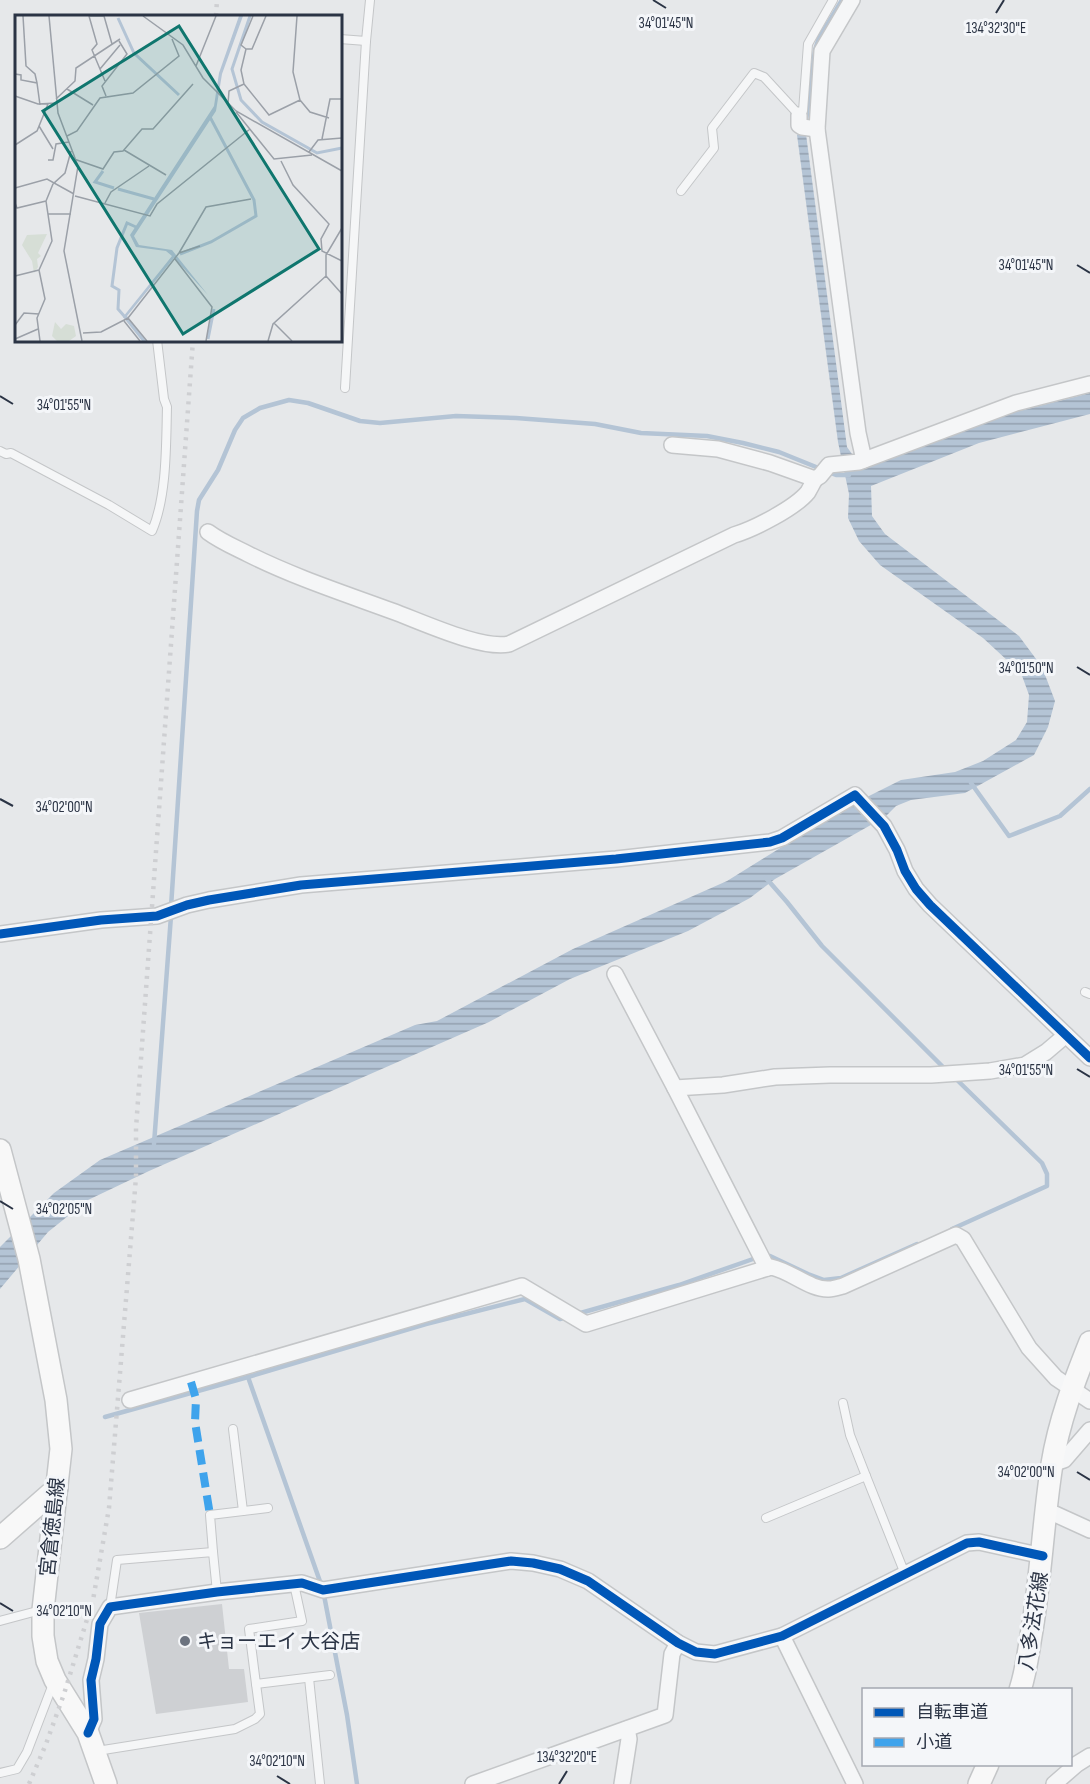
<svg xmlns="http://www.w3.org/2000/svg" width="1090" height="1784" font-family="'Sofia Sans Condensed','Noto Sans JP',sans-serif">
<defs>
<pattern id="water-rules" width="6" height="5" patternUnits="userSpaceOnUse" patternTransform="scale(1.5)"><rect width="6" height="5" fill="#b4c4d5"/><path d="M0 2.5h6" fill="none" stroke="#93a0af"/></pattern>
</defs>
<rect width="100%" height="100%" fill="#e6e8ea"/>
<polygon fill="url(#water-rules)" points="800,133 806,134 847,447 862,468 999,416 1090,393 1090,414 979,443 871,486 872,516 885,534 1019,636 1042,667 1055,701 1048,727 1034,755 965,793 911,800 896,806 885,817 775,879 750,898 688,931 570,979 489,1022 149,1171 88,1200 48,1232 0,1289 0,1247 54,1193 100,1160 415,1025 437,1021 573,949 727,881 845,808 901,780 955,772 983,761 1016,740 1027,722 1029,695 1021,673 983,638 880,565 859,541 848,518 849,494 838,442 797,135"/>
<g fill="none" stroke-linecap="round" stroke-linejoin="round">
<g stroke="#b4c4d5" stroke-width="4.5">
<polyline points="806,121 815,50 819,38 842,0"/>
<polyline points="828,472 836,475 849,475"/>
<polyline points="971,783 1009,836 1060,816 1090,789"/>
<polyline points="766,878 787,902 822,946 947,1071"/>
<polyline points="171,907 197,511 199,500 218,470 235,430 243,418 260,408 289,400 308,403 360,421 380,423 456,416 516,418 595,424 641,433 707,436 743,443 779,452 821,469"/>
<polyline points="154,1144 171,916"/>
<polyline points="952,1229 1047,1186 1047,1174 1042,1163 953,1076"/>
<polyline points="577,1314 679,1285 753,1259 770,1256 808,1274 824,1280 841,1278 917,1244"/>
<polyline points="248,1377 323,1590 347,1715 357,1784"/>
<polyline points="105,1417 248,1377 426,1324 525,1299 560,1319 566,1317"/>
</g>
</g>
<polygon fill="#ced0d3" points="222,1604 229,1669 244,1669 248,1702 156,1714 139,1613"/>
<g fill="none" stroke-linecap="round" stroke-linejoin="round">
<defs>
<g id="lane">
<polyline points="340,39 366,41 370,0"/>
<polyline points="681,191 714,148 712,128 754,73 764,77 799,115 803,111 808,44 833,0"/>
<polyline points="345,388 366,41"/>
<path d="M 0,451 L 6,454 L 11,453 L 109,505 L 152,531 C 167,496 166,445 167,407 L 164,399 L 157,340"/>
<polyline points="1085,992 1090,994"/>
<polyline points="843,1403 850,1435 866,1476"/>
<polyline points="233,1429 243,1511"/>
<polyline points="766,1518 866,1476 905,1574"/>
<polyline points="213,1552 210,1515 268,1508"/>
<polyline points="294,1584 302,1621 249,1629 256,1684 330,1675"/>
<polyline points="110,1607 117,1560 213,1552 217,1592"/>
<polyline points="0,1621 41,1610"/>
<polyline points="309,1678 320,1784"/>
<polyline points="97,1751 235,1729 255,1719 260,1714 256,1684"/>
<polyline points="0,1773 17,1769 27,1752 53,1684"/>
</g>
<g id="street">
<polyline points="852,0 822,51 817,129 858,433 864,460"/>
<polyline points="799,115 799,125 802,127 817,129"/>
<polyline points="672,445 718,449 770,463 815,479 820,476 829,465 859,462 1016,403 1090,384"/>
<path d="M 208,532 C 220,541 234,547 248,554 C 294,577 343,593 392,611 C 420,621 481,650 509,644 L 734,535 C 754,529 795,508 808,492 C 810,488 813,483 815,479"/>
<polyline points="0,934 101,920 157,916 187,905 209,900 301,885 616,859 770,842 782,838 855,795 884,826 897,850 905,871 916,889 930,905 1090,1058"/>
<polyline points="615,974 675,1088 767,1268"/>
<polyline points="675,1088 723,1085 775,1077 830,1075 931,1075 990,1071 1025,1065 1046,1052 1066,1035"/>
<path d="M 130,1400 L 522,1286 L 586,1324 L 771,1267 C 791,1271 810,1290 829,1289 C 834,1289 839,1287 843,1286 L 956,1235 L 963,1239 L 1029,1348 L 1056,1378 L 1090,1401"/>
<polyline points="1052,1464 1064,1460 1090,1430"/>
<polyline points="1047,1512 1055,1514 1090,1530"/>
<polyline points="782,1636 855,1784"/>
<polyline points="88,1733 94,1719 91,1680 96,1659 100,1624 110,1607 217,1592 302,1583 323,1590 511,1561 533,1563 560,1569 588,1581 678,1643 696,1652 715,1654 782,1636 967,1543 979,1542 1043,1556"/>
<polyline points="473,1784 665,1715 672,1654 678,1643"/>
<polyline points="622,1784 629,1739 627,1729"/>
<polyline points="1054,1784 1077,1764 1090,1756"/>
</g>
<g id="secondary">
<polyline points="0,1150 29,1259 56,1400 61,1449 43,1610 43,1636 47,1661 55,1680 88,1733 106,1784"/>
<polyline points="0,1538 57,1488"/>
<path d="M 1020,1690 C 1026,1672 1028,1654 1031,1636 C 1041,1579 1043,1521 1052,1464 C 1059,1421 1074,1382 1090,1342"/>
<polyline points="979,1784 988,1764"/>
</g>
</defs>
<use href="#lane" stroke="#c4c6c8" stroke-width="10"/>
<use href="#street" stroke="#c4c6c8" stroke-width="18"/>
<use href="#secondary" stroke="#c4c6c8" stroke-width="24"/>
<use href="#lane" stroke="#f5f6f7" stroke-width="8"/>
<use href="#street" stroke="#f5f6f7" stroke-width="15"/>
<use href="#secondary" stroke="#f8f8f8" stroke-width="21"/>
<g stroke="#cecfd2" stroke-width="4.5" stroke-dasharray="3 6" stroke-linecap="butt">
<polyline points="216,16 217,0"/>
<polyline points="29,1784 46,1744 64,1694 93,1600 109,1508 136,1177 136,1128 193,340"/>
</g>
<polyline stroke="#3ea3ec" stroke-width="8" stroke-dasharray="15 8" stroke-linecap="butt" points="191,1382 196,1399 195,1422 210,1515"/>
<defs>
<g id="cycleway">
<polyline points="0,934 101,920 157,916 187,905 209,900 301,885 616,859 770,842 782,838 855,795 884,826 897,850 905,871 916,889 930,905 1090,1058"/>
<polyline points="88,1733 94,1719 91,1680 96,1659 100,1624 110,1607 217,1592 302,1583 323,1590 511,1561 533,1563 560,1569 588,1581 678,1643 696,1652 715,1654 782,1636 967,1543 979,1542 1043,1556"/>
</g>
</defs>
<use href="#cycleway" stroke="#f4f6f9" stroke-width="13"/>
<use href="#cycleway" stroke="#0057b8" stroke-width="9"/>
</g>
<path fill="none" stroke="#2b3445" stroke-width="2" d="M 653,0 L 666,8M 996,13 L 1004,0M 1077,265 L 1090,273M 0,396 L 13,404M 1077,667 L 1090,675M 0,799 L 13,806M 1077,1069 L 1090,1077M 0,1201 L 13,1209M 1077,1472 L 1090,1480M 0,1603 L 13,1611M 277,1776 L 290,1784M 559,1784 L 567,1771"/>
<circle fill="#6c737f" stroke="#f4f6f9" stroke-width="2" cx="185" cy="1641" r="6"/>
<g text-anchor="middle" stroke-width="6" stroke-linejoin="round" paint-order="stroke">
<g font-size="20" fill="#2b3445" stroke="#f4f6f9">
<text transform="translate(52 1527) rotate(-84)" y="7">宮倉徳島線</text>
<text transform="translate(1033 1621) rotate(-81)" y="7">八多法花線</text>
</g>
<g font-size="20" fill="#2b3445" stroke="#f4f6f9" text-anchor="start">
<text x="197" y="1648">キョーエイ 大谷店</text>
</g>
</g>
<g transform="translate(15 15)">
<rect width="327" height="327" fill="#e6e8ea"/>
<path d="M 32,219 L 23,238 L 26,241 L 22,244 L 23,252 L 19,258 L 17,246 L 7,230 L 12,220 ZM 40,307 L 46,314 L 51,309 L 59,311 L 61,321 L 54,326 L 42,326 L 37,321 Z" fill="#d6ded6"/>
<path d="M 224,1 L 228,1 L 207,59 L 201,96 L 119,221 L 124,230 L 157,235 L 193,280 L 159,243 L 112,301 L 131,326 L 127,326 L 108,302 L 157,241 L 151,236 L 121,232 L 115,220 L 199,91 L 204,58 Z" fill="#b4c4d5"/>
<path fill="none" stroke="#b4c4d5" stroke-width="3" d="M 235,1 L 217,54 L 226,85 L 247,107 L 302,138 L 327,133M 103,3 L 119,38 L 164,80M 88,156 L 80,167 L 99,173M 103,174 L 139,184M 165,239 L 196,227 L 241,201 L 239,185 L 195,102M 110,302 L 103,294 L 104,275 L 97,271 L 102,233 L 112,208 L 121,212M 193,324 L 199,294"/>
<path fill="none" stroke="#9ba0a8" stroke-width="1.5" d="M 8,1 L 11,51 L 20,59 L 22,68M 34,1 L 43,98 L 63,151 L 49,236 L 67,326M 74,1 L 82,29 L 77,35 L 90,66M 74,1 L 89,1 L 97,29M 128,1 L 168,30 L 188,63 L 221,96 L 327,156M 231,34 L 226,30 L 238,1M 181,51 L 201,1M 85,54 L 105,30M 0,59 L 6,60 L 6,65 L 22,68 L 25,90M 229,69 L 254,100 L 285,85 L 278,57 L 282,1M 52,74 L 78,90M 0,81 L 23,89 L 42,88M 91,81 L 87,71 L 112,39 L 104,26M 41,84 L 60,66 L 61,53 L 105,24M 285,85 L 295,97 L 314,103M 213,89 L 214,76 L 229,69 L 226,55 L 231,34 L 237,34 L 251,1M 221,97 L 259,144 L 297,140M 24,111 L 38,134M 52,121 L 62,116 L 85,83 L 118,78 L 164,41 L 157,24M 307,124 L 315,84 L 327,84M 0,130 L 22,116 L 33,89M 109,135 L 151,160M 294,137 L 303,125 L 327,123M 59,144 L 88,154 L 99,137 L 108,136 L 127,114 L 138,114 L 178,69M 33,145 L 38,145 L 41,129 L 54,127M 266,146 L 278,170 L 314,209 L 306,224 L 307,236 L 327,246M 0,173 L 32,164 L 59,179M 60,181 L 135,201 L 142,189 L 235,114M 0,188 L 2,193 L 31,186M 90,188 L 96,177 L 134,151M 33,199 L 56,199M 164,238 L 191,192 L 236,184M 160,244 L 197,292 L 191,326M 0,261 L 24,255M 311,261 L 327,279M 113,303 L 164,238 L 185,231M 109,306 L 125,326M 259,308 L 277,326M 0,310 L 9,298 L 24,299M 68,318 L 86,317 L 113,303 L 132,326M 0,324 L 23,314M 25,326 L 22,303 L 30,284 L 24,255 L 37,226 L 31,186 L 38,169 L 50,158 L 56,136M 253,326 L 258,309 L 311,261 L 311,240 L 327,213"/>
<path fill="#0f766e" fill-opacity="0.15" stroke="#0f766e" stroke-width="3" d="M 164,11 L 304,234 L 168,319 L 28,96 Z"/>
<rect width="327" height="327" fill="none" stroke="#2b3445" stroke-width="3"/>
</g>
<g font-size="15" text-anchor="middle" fill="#2b3445" stroke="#f4f6f9" stroke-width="6" stroke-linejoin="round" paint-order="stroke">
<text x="666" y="28">34°01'45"N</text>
<text x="996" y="33">134°32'30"E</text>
<text x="1026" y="270">34°01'45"N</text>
<text x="64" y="410">34°01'55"N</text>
<text x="1026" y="673">34°01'50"N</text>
<text x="64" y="812">34°02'00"N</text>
<text x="1026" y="1075">34°01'55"N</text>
<text x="64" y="1214">34°02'05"N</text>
<text x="1026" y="1477">34°02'00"N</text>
<text x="64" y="1616">34°02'10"N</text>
<text x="567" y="1762">134°32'20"E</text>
<text x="277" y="1766">34°02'10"N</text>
</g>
<rect x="862" y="1688" width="210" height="78" fill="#f4f6f9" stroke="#a4a8b1" stroke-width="1.5"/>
<rect x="874" y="1708" width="30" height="9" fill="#0057b8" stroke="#a4a8b1" stroke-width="1.5"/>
<text x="916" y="1718" font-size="18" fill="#2b3445">自転車道</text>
<rect x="874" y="1738" width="30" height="9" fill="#3ea3ec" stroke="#a4a8b1" stroke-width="1.5"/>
<text x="916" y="1748" font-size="18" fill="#2b3445">小道</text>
</svg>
